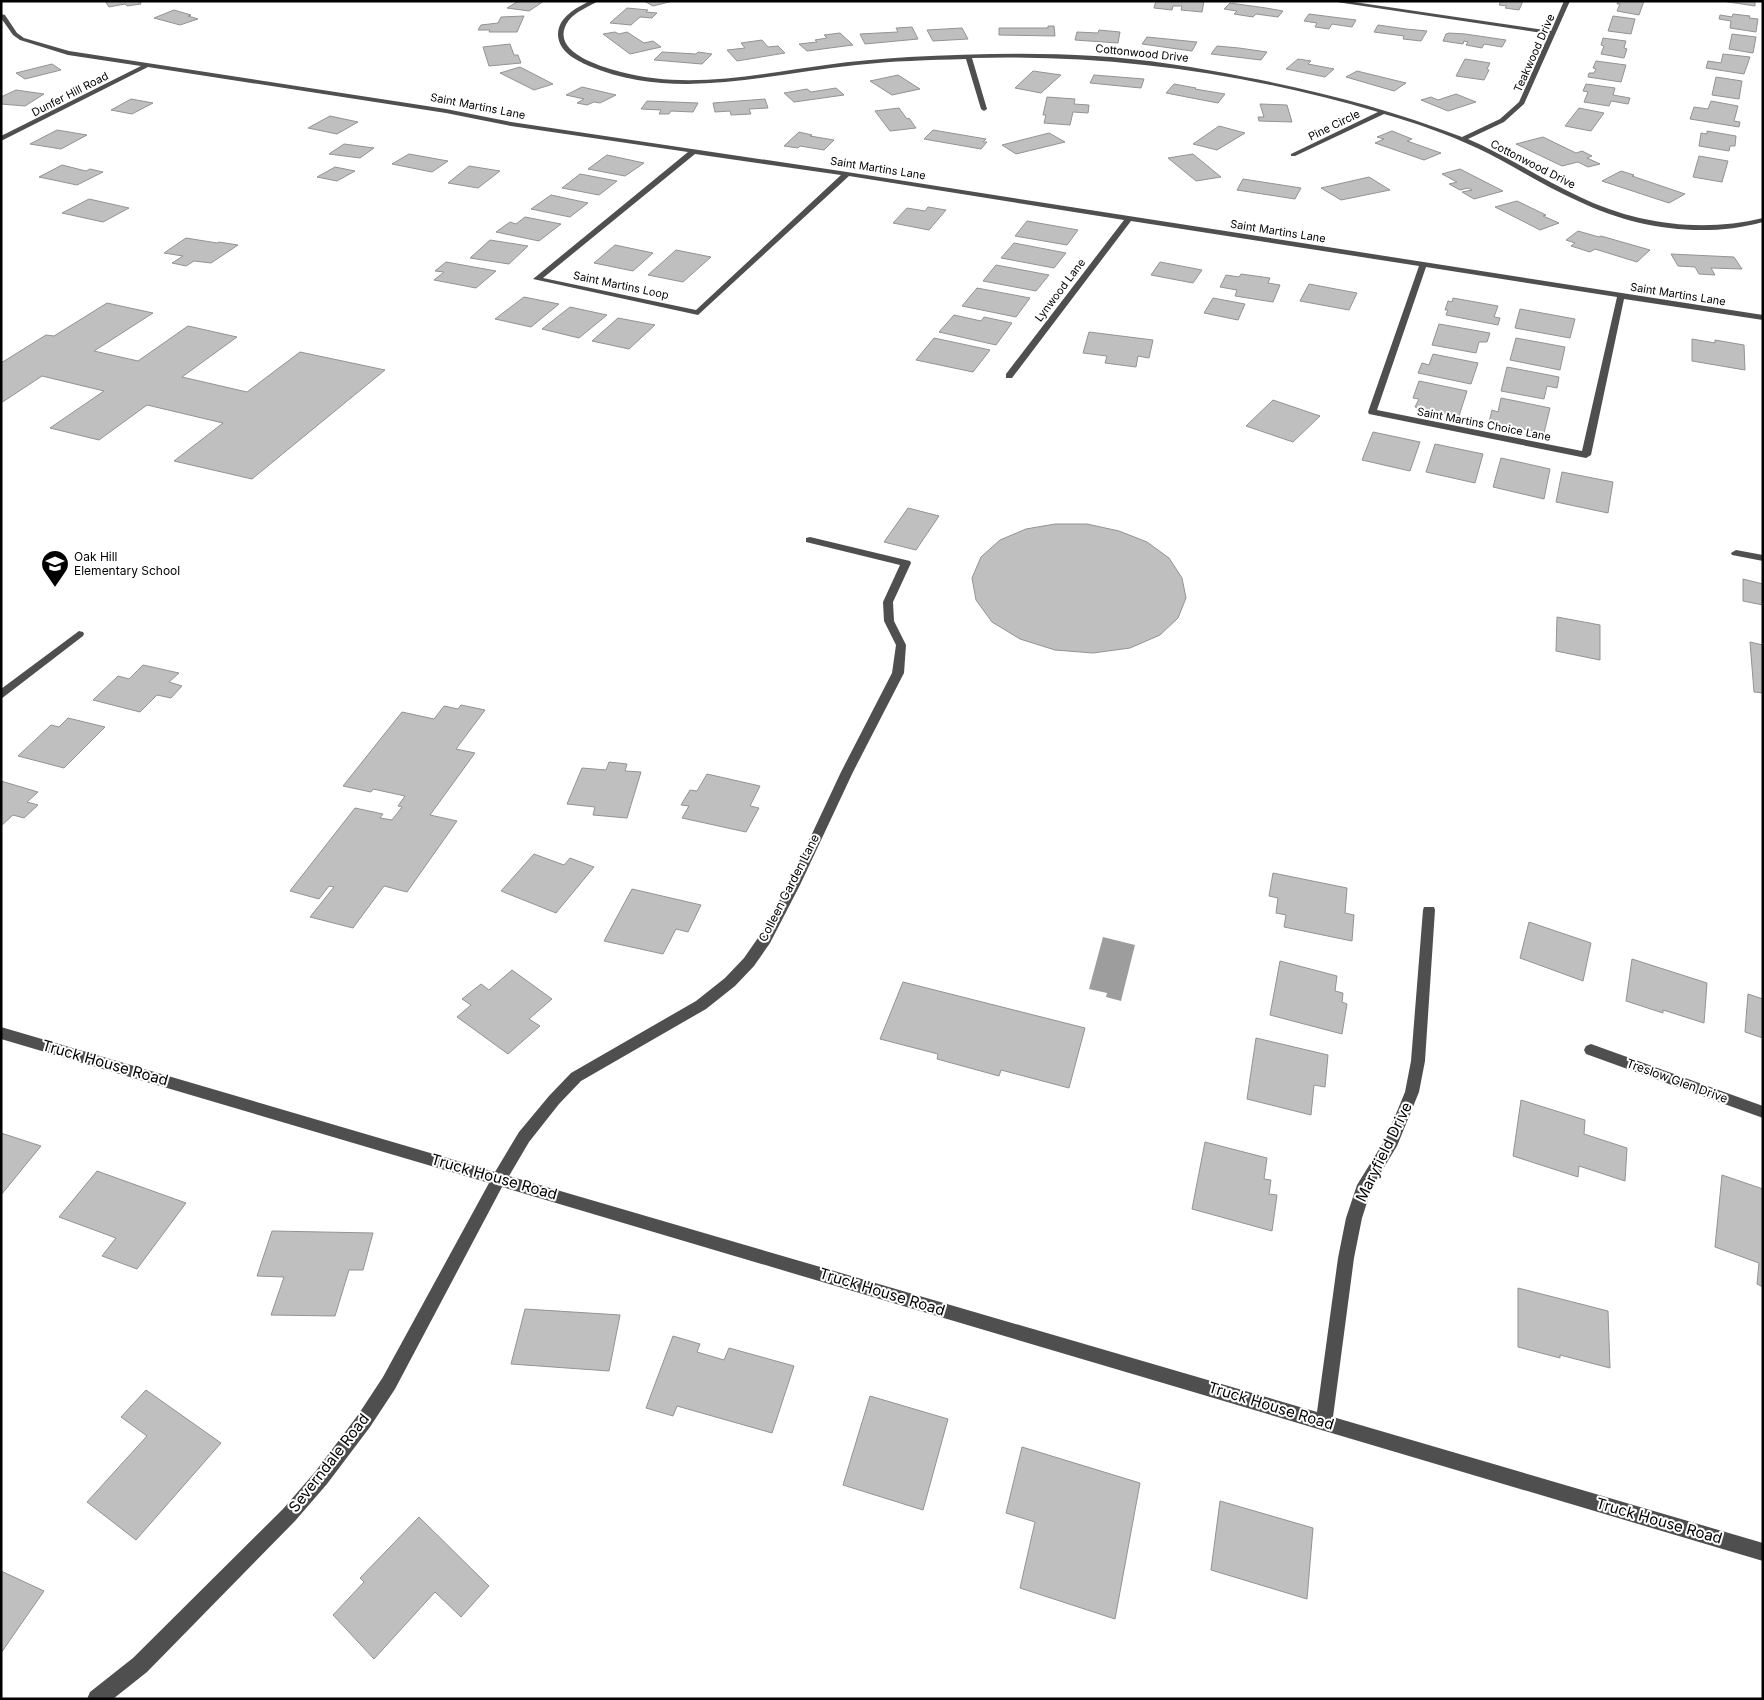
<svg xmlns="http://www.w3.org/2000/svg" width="1764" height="1700" font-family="Inter,sans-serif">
<rect width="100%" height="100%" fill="#fff"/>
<polygon fill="#9d9d9d" points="1103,937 1135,945 1121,1001 1106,997 1107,993 1089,989"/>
<g fill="#bfbfbf" stroke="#939393">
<polygon points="105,1 144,1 140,2 141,4 127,6 125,4 109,7"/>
<polygon points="512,1 544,1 529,11 507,8 517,2"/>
<polygon points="644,1 673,1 653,6"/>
<polygon points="1156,1 1204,1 1202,12 1181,10 1182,6 1173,6 1172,10 1154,8"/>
<polygon points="1501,1 1523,1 1519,10 1505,8 1507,6 1499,5"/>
<polygon points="1618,1 1644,1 1639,15 1617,11 1620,4 1617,4"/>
<polygon points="1722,1 1755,1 1755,6"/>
<polygon points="1230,3 1266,8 1283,11 1278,17 1256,14 1253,17 1234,14 1237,11 1224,9"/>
<polygon points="627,8 648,10 646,12 657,13 652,18 640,17 631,25 610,23"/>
<polygon points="174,10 191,15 188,16 198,19 180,25 154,18"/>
<polygon points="1309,14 1356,20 1352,27 1332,24 1329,29 1315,27 1317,23 1304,21"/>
<polygon points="1733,14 1750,16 1749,18 1758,19 1756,32 1730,28 1731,21 1719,19 1720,15 1732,17"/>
<polygon points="524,16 517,32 489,32 490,30 478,30 481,25 498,23 501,17"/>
<polygon points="1613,16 1635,19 1631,34 1608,31"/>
<polygon points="1378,25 1406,29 1427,31 1421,41 1403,39 1404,36 1374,32"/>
<polygon points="1048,26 1054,26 1055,36 999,35 999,28 1048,28"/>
<polygon points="912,27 918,39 865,44 860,34 898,32 896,28"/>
<polygon points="962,28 968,39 933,41 927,30"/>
<polygon points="1099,30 1120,32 1118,43 1075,40 1077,32 1098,33"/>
<polygon points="615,32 619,34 627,32 644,43 653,41 661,47 630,54 603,34"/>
<polygon points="840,33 853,45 807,51 799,44 817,42 815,40 827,38 824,35"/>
<polygon points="1449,33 1465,34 1506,40 1502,47 1484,44 1482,48 1466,45 1468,42 1464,41 1463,44 1443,41 1446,34"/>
<polygon points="1732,34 1756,37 1753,53 1729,49"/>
<polygon points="1147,37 1197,42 1192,51 1142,44"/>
<polygon points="1603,38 1626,41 1624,48 1627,49 1624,58 1601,54 1604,46 1601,45"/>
<polygon points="762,40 768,47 778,46 785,53 737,61 727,50 745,48 741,43"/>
<polygon points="510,44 514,55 518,55 521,63 489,66 483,47"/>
<polygon points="1217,46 1239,48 1267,52 1261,60 1211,54"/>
<polygon points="662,52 696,54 698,52 712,54 702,64 654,60"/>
<polygon points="1723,54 1750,57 1744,74 1706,68 1708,61 1721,63"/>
<polygon points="1298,59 1311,61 1308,64 1334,69 1325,77 1286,69"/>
<polygon points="1465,59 1490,63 1487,69 1489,70 1484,80 1456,76"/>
<polygon points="1596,61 1626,65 1621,82 1588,77 1589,73 1594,73 1596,69 1593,68"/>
<polygon points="52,64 61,70 25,79 16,73"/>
<polygon points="520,67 553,84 534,90 500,73"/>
<polygon points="1033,71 1061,75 1041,93 1015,88"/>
<polygon points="1357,71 1406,83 1394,91 1346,77"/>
<polygon points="898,75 920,89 892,95 870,81"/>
<polygon points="1094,75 1144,79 1141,88 1090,83"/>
<polygon points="1716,77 1742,81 1739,99 1712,95"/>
<polygon points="1174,84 1196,88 1195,89 1225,94 1218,103 1166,93"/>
<polygon points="1586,84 1615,88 1613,95 1630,98 1628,104 1611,101 1609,106 1584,102 1588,92 1583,91"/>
<polygon points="582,87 616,95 600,103 594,102 587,105 577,103 584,99 566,95"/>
<polygon points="836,88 844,95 794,102 784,93 807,89 811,92"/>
<polygon points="16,90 44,94 25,106 1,104 1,97"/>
<polygon points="1456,94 1476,102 1448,111 1421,100 1431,97 1438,100"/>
<polygon points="1047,97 1075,99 1074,104 1089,105 1088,113 1073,112 1070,125 1044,123 1046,115 1043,115"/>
<polygon points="131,99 153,103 132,114 111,110"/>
<polygon points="765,99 768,108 749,109 751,114 731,115 730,111 715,112 713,103"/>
<polygon points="647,101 698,103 693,112 671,111 669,114 659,114 661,110 641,109"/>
<polygon points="1711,101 1738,106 1734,121 1740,122 1739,127 1690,119 1694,107 1708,109"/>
<polygon points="1260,104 1287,105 1292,122 1259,121 1258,117 1264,117"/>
<polygon points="899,108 907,119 909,118 916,128 890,131 875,111"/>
<polygon points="1579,108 1604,113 1591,131 1565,126"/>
<polygon points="330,116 358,122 337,134 308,128"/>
<polygon points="1219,126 1245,133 1217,150 1193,144"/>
<polygon points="57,130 87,135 61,149 30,144"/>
<polygon points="933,130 986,139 983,142 987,142 981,149 924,139"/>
<polygon points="1392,131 1412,139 1407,141 1441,153 1424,160 1375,143 1384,139 1377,137"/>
<polygon points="1707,131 1736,136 1735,146 1730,146 1729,151 1699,146 1701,133 1707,134"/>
<polygon points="799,132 812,135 810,136 834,140 824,150 800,146 798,148 784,146"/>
<polygon points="1049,133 1065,142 1016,154 1002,145"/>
<polygon points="1543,137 1576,153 1582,151 1592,156 1587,158 1600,164 1588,167 1578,162 1562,166 1516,144"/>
<polygon points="344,144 374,148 360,158 329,154"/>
<polygon points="409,154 448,161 432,172 392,164"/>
<polygon points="1193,154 1221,177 1196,181 1168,158"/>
<polygon points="607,155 644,163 625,176 588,169"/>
<polygon points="1699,156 1728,161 1722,182 1693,177"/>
<polygon points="62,165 86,171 90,169 103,172 77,185 39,177"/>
<polygon points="469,166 500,171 478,188 448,183"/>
<polygon points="335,167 355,171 337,181 317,177"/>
<polygon points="1460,169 1503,191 1474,199 1462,192 1472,190 1468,188 1460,190 1449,184 1457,182 1442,174"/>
<polygon points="1621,171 1634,175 1632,176 1685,194 1669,203 1602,181"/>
<polygon points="580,174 617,181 599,195 562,188"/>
<polygon points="1369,177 1390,190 1341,200 1321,188"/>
<polygon points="1243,179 1301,188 1295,199 1237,190"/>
<polygon points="551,195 588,203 570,217 531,209"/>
<polygon points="89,199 129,208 103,222 62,213"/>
<polygon points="1517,201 1546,215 1543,216 1559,223 1540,230 1495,207"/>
<polygon points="928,207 946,210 929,230 893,223 907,208 925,211"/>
<polygon points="525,217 561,224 539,241 496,232 510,222 516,224"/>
<polygon points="1027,221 1078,230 1067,245 1015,236"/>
<polygon points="1578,231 1599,237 1601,236 1650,250 1637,262 1595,249 1590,252 1571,246 1575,243 1566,240"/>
<polygon points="186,238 217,243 219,242 238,245 211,263 194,261 186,266 172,263 183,256 164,253"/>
<polygon points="490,240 528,246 509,264 470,258"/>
<polygon points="1014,243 1066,253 1054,268 1001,258"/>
<polygon points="615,245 653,253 633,271 594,263"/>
<polygon points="676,250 711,257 683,282 648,275"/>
<polygon points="1671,254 1734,257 1742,269 1711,268 1715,275 1699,274 1695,267 1678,266"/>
<polygon points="446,262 496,271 476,288 434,280 444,272 435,271"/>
<polygon points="1160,262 1202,270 1193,283 1151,275"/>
<polygon points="996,265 1049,275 1036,291 983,281"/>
<polygon points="1241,274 1270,278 1268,283 1280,285 1273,302 1235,296 1237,290 1220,287 1226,275 1239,277"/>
<polygon points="1309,284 1357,293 1349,310 1300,301"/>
<polygon points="977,288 1030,298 1016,317 962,306"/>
<polygon points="524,297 559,304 531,327 495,319"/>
<polygon points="1213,298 1245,304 1238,320 1204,313"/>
<polygon points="1453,298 1498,306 1494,317 1500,318 1498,325 1446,315 1448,310 1445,310 1448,301 1452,302"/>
<polygon points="107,303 153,313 94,351 138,361 188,326 237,337 182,377 247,392 300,352 385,370 252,479 174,461 223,423 147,405 99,440 50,428 104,391 42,376 1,403 1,363 46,335 54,336"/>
<polygon points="570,307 607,315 579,338 542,329"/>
<polygon points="1520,309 1575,319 1570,338 1515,328"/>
<polygon points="954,315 981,321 984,317 1012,323 996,345 939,332"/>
<polygon points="618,318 655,325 629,349 592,341"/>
<polygon points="1439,324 1490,333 1487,342 1479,342 1476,353 1432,345"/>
<polygon points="1089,332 1153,340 1149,358 1138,356 1136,367 1105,363 1107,356 1083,353"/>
<polygon points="934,338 990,350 973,372 916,360"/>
<polygon points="1516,338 1565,347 1560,370 1510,360"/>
<polygon points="1692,339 1715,343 1715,340 1744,345 1745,370 1692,361"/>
<polygon points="1433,354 1478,363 1471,384 1418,373 1422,363 1429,365"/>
<polygon points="1507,367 1559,377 1557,388 1547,386 1544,399 1501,391"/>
<polygon points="1419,381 1467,391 1459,416 1415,407 1419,399 1413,398"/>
<polygon points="1501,398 1550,408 1544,433 1489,422 1492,410 1498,412"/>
<polygon points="1273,400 1320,416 1293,442 1246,426"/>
<polygon points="1373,432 1420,442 1410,471 1362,460"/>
<polygon points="1435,444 1483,454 1475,483 1426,472"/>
<polygon points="1501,458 1550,469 1544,499 1493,487"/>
<polygon points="1562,472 1613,482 1608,513 1556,502"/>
<polygon points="908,508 939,516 916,550 884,542"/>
<polygon points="1055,524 1087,524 1119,531 1147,542 1169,558 1182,578 1186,598 1178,618 1160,635 1130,648 1093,653 1055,650 1020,639 992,622 976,600 972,578 981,557 1000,540 1026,529"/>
<polygon points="1743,579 1763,584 1763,605 1743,601"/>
<polygon points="1557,617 1600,625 1600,660 1556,651"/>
<polygon points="1750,642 1763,645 1763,693 1754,692"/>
<polygon points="143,665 179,673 169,682 182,686 171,698 157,695 140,712 93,700 118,676 129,679"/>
<polygon points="461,705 485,710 456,749 475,753 430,815 457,821 407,892 384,886 353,928 310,917 334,887 329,886 319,899 290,891 355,808 383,814 380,818 392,820 402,807 398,806 405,796 373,789 371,792 343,786 402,712 434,719 444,706 458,709"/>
<polygon points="68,718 105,727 64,768 18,756 51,725 59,727"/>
<polygon points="609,762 627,764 625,771 641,772 627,818 593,815 595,807 567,804 582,768 606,770"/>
<polygon points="707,774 760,786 750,806 759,808 746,832 682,818 689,806 681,805 690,790 697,791"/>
<polygon points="1,781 38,792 27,802 38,805 24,818 13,815 1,826"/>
<polygon points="534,854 564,865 570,858 594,867 556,913 501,891"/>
<polygon points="1273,873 1347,888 1345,913 1354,915 1352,941 1284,927 1286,915 1276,913 1278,898 1269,896"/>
<polygon points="632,889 701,905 688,932 676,929 663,954 604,941"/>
<polygon points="1529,922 1591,943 1583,981 1520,958"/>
<polygon points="1632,959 1707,983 1704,1023 1663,1010 1663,1013 1626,1001"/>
<polygon points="1280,961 1337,976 1335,991 1343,993 1342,1002 1347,1004 1342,1034 1270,1015"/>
<polygon points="512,970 552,999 529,1019 540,1026 508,1054 457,1017 471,1005 462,999 481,984 489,990"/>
<polygon points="903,982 1085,1028 1069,1088 1001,1070 999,1076 937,1059 938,1054 880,1039"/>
<polygon points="1748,994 1763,999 1763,1038 1745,1032"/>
<polygon points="1256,1038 1328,1055 1325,1087 1314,1085 1311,1115 1247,1099"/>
<polygon points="1521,1100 1585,1120 1584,1134 1627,1148 1625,1181 1579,1166 1578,1177 1513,1156"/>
<polygon points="1,1133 41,1146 1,1195"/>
<polygon points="1205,1142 1267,1158 1264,1179 1271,1180 1269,1194 1277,1195 1272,1231 1192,1209"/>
<polygon points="97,1171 186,1203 137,1269 102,1256 116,1238 59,1217"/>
<polygon points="1722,1175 1763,1189 1763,1287 1757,1284 1759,1263 1715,1247"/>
<polygon points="272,1231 373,1233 363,1270 349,1270 335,1316 271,1315 284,1277 257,1276"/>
<polygon points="1518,1288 1608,1311 1610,1368 1560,1355 1560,1358 1518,1347"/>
<polygon points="525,1309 620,1315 609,1371 511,1364"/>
<polygon points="673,1336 700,1344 697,1352 724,1360 729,1348 794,1366 772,1433 677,1406 673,1416 646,1408"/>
<polygon points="146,1390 221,1443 136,1540 87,1502 147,1436 121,1417"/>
<polygon points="870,1396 948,1419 923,1510 843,1485"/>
<polygon points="1022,1447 1140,1483 1115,1619 1020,1588 1035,1522 1006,1513"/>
<polygon points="1220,1501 1313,1528 1307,1599 1211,1570"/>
<polygon points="419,1517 489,1586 461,1617 435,1592 374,1659 333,1615 364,1582 360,1578"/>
<polygon points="1,1571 44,1591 1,1653"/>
</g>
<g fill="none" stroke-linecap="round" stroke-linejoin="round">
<g fill="#4f4f4f" fill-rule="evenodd">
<path d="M 590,1 L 598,1 C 588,7 577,11 569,20 C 546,51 601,67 621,72 C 689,90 758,74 826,65 C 853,61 881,59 909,57 C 971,54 1032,52 1095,56 C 1145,59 1195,67 1245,77 C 1319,91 1392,110 1462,137 L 1500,119 L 1519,102 L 1549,34 L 1330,1 L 1347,1 L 1551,31 L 1564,1 L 1570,1 L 1524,104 L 1504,122 L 1468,139 C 1507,156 1542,179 1580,197 C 1636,224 1702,233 1763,218 L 1763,222 C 1702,239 1634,228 1578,201 C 1543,186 1511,164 1477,148 C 1447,134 1416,123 1384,114 L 1295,156 L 1291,156 L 1291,154 L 1378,112 C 1246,73 1109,54 972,58 L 987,109 L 984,111 L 981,109 L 966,59 C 929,60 892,61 856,65 C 767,74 675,102 589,66 C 576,60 559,52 558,35 C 558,17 576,8 590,1 Z"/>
<path d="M 1,14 L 5,15 L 17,33 L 24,38 L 69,51 L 446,109 L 511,122 L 847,172 L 1763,315 L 1763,320 L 1624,299 L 1591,455 L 1586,458 L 1369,414 L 1368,412 L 1419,266 L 1131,221 L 1012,378 L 1006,378 L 1006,374 L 1124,220 L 849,176 L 698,315 L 533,279 L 688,152 L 511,126 L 446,113 L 148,67 L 1,141 L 1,136 L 141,66 L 68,55 L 20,40 L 13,35 L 1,18 ZM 695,154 L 841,175 L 696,310 L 543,278 ZM 1426,267 L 1617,297 L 1582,451 L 1377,410 Z"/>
<polygon points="810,537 910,561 911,563 893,602 894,621 906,645 904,673 853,772 800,885 770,943 754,966 735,986 706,1009 581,1081 559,1104 529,1142 509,1176 1317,1412 1338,1258 1346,1218 1357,1185 1386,1138 1405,1092 1411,1061 1423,910 1424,907 1434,907 1435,910 1425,1061 1419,1092 1397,1146 1372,1187 1362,1218 1354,1258 1333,1417 1763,1543 1763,1561 502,1187 395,1389 370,1427 327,1484 295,1521 147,1672 113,1699 87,1699 90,1692 133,1658 283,1509 315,1472 358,1415 383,1377 489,1183 1,1039 1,1027 495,1172 519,1132 549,1096 571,1073 696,1001 725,978 744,958 760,935 788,885 841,772 892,673 896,645 884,621 883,602 900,565 806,542 806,538"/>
<polygon points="1736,550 1763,555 1763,561 1732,555 1731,553"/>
<polygon points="79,631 83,632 84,634 83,636 1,699 1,689"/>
<polygon points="1591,1044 1763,1106 1763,1118 1586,1054 1584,1050 1586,1046"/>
</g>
</g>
<defs>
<symbol id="school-pin" viewBox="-11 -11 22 30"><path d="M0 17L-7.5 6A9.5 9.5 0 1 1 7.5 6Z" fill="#000" stroke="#fff"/><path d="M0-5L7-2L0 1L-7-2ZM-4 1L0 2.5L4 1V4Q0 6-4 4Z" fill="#fff"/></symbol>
</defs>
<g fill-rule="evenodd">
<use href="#school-pin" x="39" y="548" width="32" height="43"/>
</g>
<g text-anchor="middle" stroke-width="4" stroke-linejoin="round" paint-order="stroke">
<g font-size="11" fill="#000" stroke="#fff">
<text transform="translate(1142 53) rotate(6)" y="4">Cottonwood Drive</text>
<text transform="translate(1534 53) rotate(-66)" y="4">Teakwood Drive</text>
<text transform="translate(70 94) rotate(-27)" y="4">Dunfer Hill Road</text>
<text transform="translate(478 106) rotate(11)" y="4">Saint Martins Lane</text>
<text transform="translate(1334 125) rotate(-26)" y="4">Pine Circle</text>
<text transform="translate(1533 164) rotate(27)" y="4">Cottonwood Drive</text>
<text transform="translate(878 168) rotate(9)" y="4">Saint Martins Lane</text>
<text transform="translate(1278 231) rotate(9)" y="4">Saint Martins Lane</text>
<text transform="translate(621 285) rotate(12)" y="4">Saint Martins Loop</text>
<text transform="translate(1060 290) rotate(-53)" y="4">Lynwood Lane</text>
<text transform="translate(1678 294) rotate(9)" y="4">Saint Martins Lane</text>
<text transform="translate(1484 424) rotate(11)" y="4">Saint Martins Choice Lane</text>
</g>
<g font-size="12" fill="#000" stroke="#fff" text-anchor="start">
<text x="74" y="561">Oak Hill<tspan x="74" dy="14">Elementary School</tspan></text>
</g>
<g font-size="12" fill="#000" stroke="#fff">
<text transform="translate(789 888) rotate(-63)" y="4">Colleen Garden Lane</text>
<text transform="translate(1677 1081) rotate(20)" y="4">Treslow Glen Drive</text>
</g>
<g font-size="15" fill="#000" stroke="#fff">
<text transform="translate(105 1063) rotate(16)" y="5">Truck House Road</text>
<text transform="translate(1384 1152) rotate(-64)" y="5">Maryfield Drive</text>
<text transform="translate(494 1177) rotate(16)" y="5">Truck House Road</text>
<text transform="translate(882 1292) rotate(17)" y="5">Truck House Road</text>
<text transform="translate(1271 1406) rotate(17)" y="5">Truck House Road</text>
<text transform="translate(329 1463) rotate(-52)" y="5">Severndale Road</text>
<text transform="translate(1659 1521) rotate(16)" y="5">Truck House Road</text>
</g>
</g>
<rect width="1764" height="1700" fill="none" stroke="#000000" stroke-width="5"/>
</svg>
